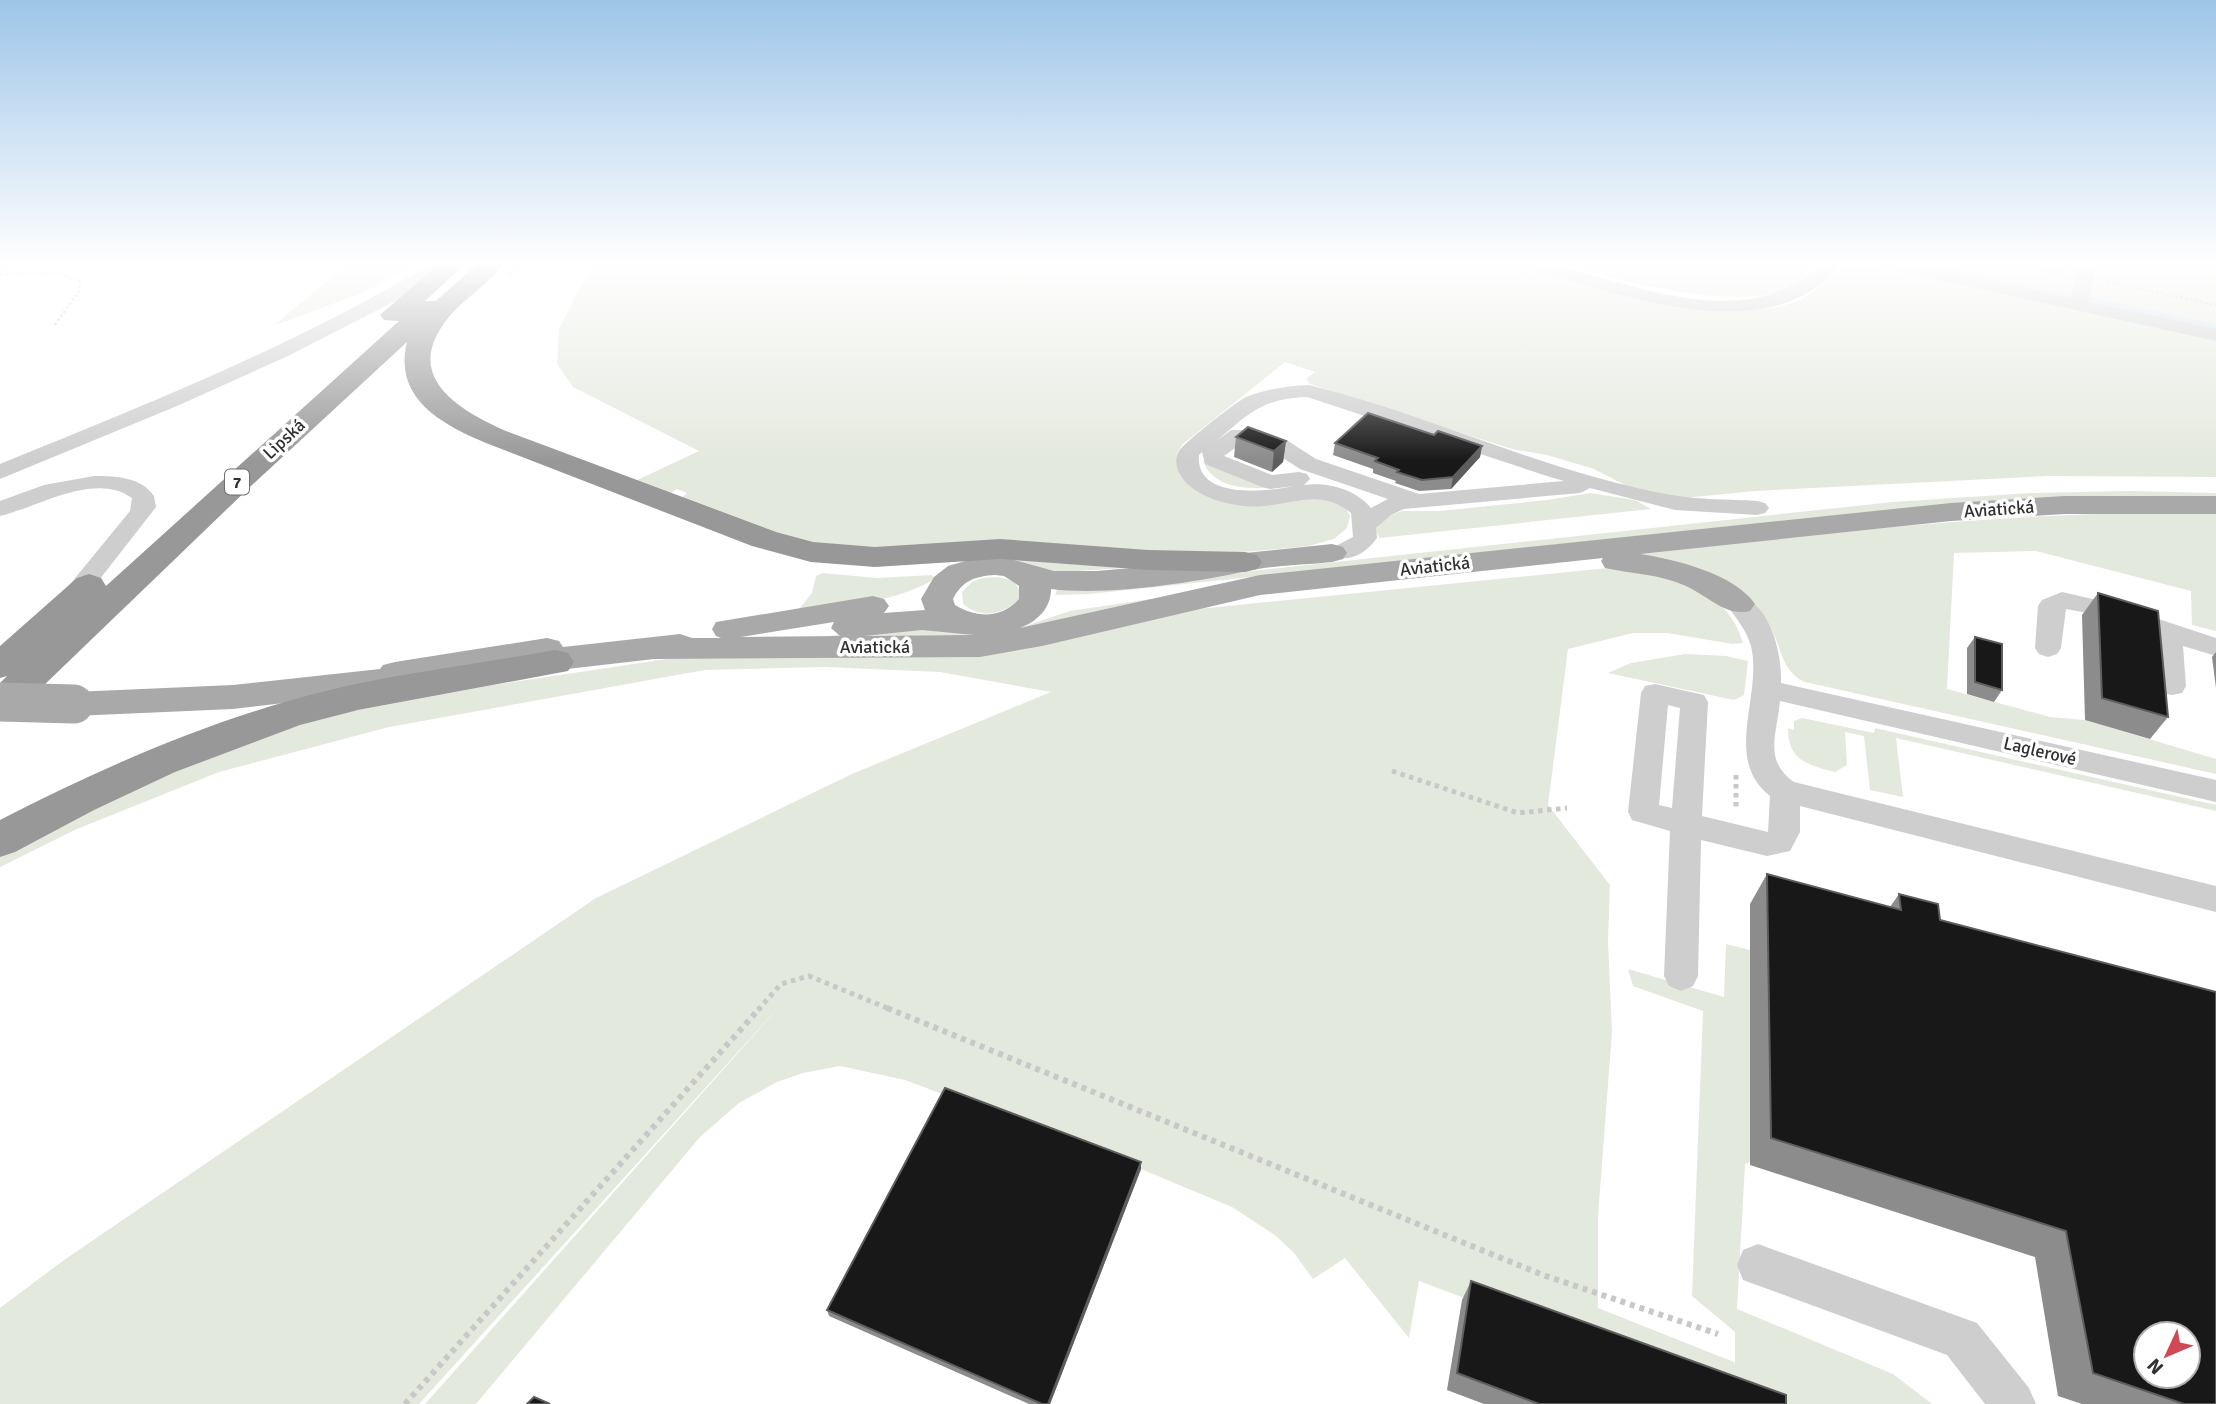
<svg xmlns="http://www.w3.org/2000/svg" width="2216" height="1404" font-family="Signika,sans-serif">
<rect width="100%" height="100%" fill="#fff"/>
<g fill="#e4e9de">
<polygon points="348,264 418,264 362,293 273,326"/>
<path d="M 592,264 L 1520,264 C 1594,285 1723,330 1797,301 C 1816,294 1827,276 1844,266 L 1876,265 L 2216,340 L 2216,477 L 2049,476 L 1755,491 L 1684,498 L 1627,486 L 1594,469 L 1547,455 L 1512,449 L 1310,384 L 1306,379 L 1315,372 L 1285,362 L 1183,444 C 1171,457 1176,471 1187,483 L 1292,499 L 1329,499 L 1346,508 L 1350,516 L 1347,528 L 1334,539 L 1309,546 L 1256,551 L 1187,555 L 884,550 L 809,545 L 680,499 L 687,493 L 677,489 L 668,495 L 633,482 L 699,451 L 573,387 L 557,364 L 559,329 Z"/>
<path d="M 1561,264 L 1812,264 C 1787,331 1610,277 1561,264 Z"/>
<polygon points="1908,264 2216,264 2216,331"/>
<path d="M 1203,461 L 1275,487 C 1250,490 1213,489 1203,461 Z"/>
<polygon points="2130,491 2216,493 2216,498 1816,517 1090,594 1055,595 1057,589 1083,589 1893,502 2030,493"/>
<polygon points="1590,493 1635,500 1651,509 1380,538 1375,530 1384,518 1402,511 1440,511 1547,500"/>
<path d="M 2144,513 L 2216,514 L 2216,631 L 2192,625 L 2191,591 L 2036,551 L 1954,553 L 1947,689 L 2050,717 L 2085,720 L 2216,759 L 2216,774 L 1805,682 C 1780,671 1782,645 1768,623 L 1637,553 C 1806,536 1974,515 2144,513 Z"/>
<polygon points="970,556 1124,568 1061,572 983,558 904,565"/>
<path d="M 1618,567 C 1668,576 1728,587 1743,643 L 1733,644 L 1667,633 L 1633,633 L 1568,649 L 1548,805 L 1610,885 L 1608,941 L 1612,1032 L 1598,1216 L 1598,1308 L 1734,1362 L 1735,1365 L 1735,1332 L 1692,1296 L 1703,1011 L 1633,986 L 1628,969 L 1724,997 L 1726,944 L 1750,950 L 1750,1162 L 1745,1164 L 1737,1309 L 1893,1374 L 1932,1404 L 1745,1404 L 1419,1281 L 1409,1338 L 1345,1258 L 1313,1279 L 1294,1253 L 1276,1236 L 1232,1207 L 1141,1169 L 905,1080 L 840,1066 L 803,1073 L 777,1082 L 739,1103 L 700,1137 L 476,1404 L 425,1404 L 787,998 L 419,1404 L 0,1404 L 0,1308 L 64,1260 L 596,898 L 852,774 L 1051,692 L 940,672 L 825,667 L 705,670 L 389,727 L 219,772 L 77,829 L 0,867 L 0,852 L 114,794 L 288,728 L 348,712 L 493,685 L 667,659 L 717,655 L 829,655 L 1178,611 Z"/>
<path d="M 822,573 L 877,578 L 932,575 L 935,579 C 893,603 843,606 795,614 L 812,593 L 816,576 Z"/>
<path d="M 983,578 C 998,576 1021,577 1020,598 C 1004,614 982,620 963,604 L 962,592 L 973,581 Z"/>
<polygon points="1151,599 1154,600 1006,637 828,636 914,627 1013,630 1070,611"/>
<polygon points="1685,654 1726,656 1748,661 1744,695 1734,700 1608,673 1631,663"/>
<path d="M 1802,718 L 1874,733 L 1875,728 L 2216,805 L 2216,811 L 1896,738 L 1903,797 L 1870,790 L 1864,736 L 1845,732 L 1847,765 L 1835,772 C 1807,765 1788,760 1788,728 L 1794,730 L 1794,721 Z"/>
</g>
<g fill="none" stroke-linecap="round" stroke-linejoin="round">
<g stroke="#cfdfe9" stroke-width="6">
<polyline points="1919,264 2216,327"/>
<polyline points="0,265 5,264"/>
<polyline points="509,274 520,264"/>
</g>
<g stroke="#c8c8c8" stroke-width="2.5" stroke-dasharray="2.5 2.5" stroke-linecap="butt">
<polyline points="2020,264 2064,273"/>
<polyline points="0,269 30,264"/>
<polyline points="0,274 57,273 79,281 80,290 54,326"/>
<polyline points="2107,282 2216,305"/>
</g>
<g stroke="#c8c8c8" stroke-width="5" stroke-dasharray="4.5 4.5" stroke-linecap="butt">
<polyline points="1392,771 1518,813 1567,808"/>
<polyline points="1736,775 1736,811"/>
<polyline points="758,1010 781,984 809,976 892,1010"/>
</g>
<g stroke="#c8c8c8" stroke-width="6" stroke-dasharray="5 5" stroke-linecap="butt">
<polyline points="887,1008 1543,1275 1718,1334"/>
<polyline points="405,1404 760,1008"/>
</g>
<g fill="#cecece" fill-rule="evenodd">
<path d="M 431,264 L 452,264 L 397,300 L 288,356 L 177,406 L 0,479 L 0,464 C 147,404 294,346 431,264 Z"/>
<path d="M 1525,264 C 1556,264 1579,272 1609,280 C 1681,300 1761,321 1821,264 L 1840,264 C 1773,354 1614,293 1528,268 Z"/>
<polygon points="1880,264 1913,264 2071,298 2079,264 2097,264 2088,302 2216,329 2216,341 1889,269"/>
<path d="M 1309,385 C 1431,415 1547,473 1672,495 C 1699,500 1729,499 1757,501 L 1765,503 L 1769,508 L 1765,513 L 1757,515 L 1675,510 L 1590,488 L 1580,493 L 1404,509 L 1391,515 L 1376,528 L 1377,538 C 1367,552 1352,562 1334,557 L 1331,552 L 1334,547 L 1353,537 L 1351,513 C 1322,489 1296,503 1264,506 C 1238,509 1195,499 1181,476 C 1176,469 1174,458 1179,451 C 1184,443 1237,401 1246,397 C 1266,389 1288,386 1309,385 ZM 1307,397 L 1550,477 L 1564,481 L 1419,494 L 1316,459 L 1288,441 L 1258,430 L 1231,430 L 1215,442 C 1250,413 1260,399 1307,397 ZM 1245,441 L 1272,451 L 1300,469 L 1388,499 L 1371,508 C 1355,489 1328,482 1304,485 L 1310,479 L 1307,474 L 1299,472 L 1272,475 L 1224,456 ZM 1202,452 L 1205,464 L 1262,487 L 1270,489 L 1294,486 C 1267,492 1195,500 1199,455 Z"/>
<path d="M 94,476 C 116,476 141,477 154,496 L 156,507 L 75,611 L 66,613 L 57,611 L 53,605 L 130,511 L 132,498 C 95,471 38,507 0,516 L 0,501 L 44,485 Z"/>
<polygon points="2062,592 2110,603 2216,638 2216,656 2183,646 2186,686 2182,693 2172,695 2162,693 2158,686 2156,636 2093,614 2066,609 2061,648 2057,654 2048,657 2039,654 2035,648 2038,606 2042,600"/>
<path d="M 1739,596 C 1771,604 1782,654 1781,683 L 2216,780 L 2216,802 L 1780,701 C 1777,735 1763,760 1794,782 L 2216,886 L 2216,912 L 1800,806 L 1800,832 L 1790,851 L 1767,856 L 1701,840 L 1698,976 L 1693,986 L 1681,991 L 1669,986 L 1664,976 L 1670,831 L 1632,820 L 1628,812 L 1641,693 L 1645,686 L 1655,684 L 1704,695 L 1708,702 L 1702,816 L 1768,832 L 1770,796 C 1722,758 1763,696 1751,646 C 1746,629 1736,618 1726,604 L 1730,598 ZM 1668,705 L 1680,708 L 1672,808 L 1659,805 Z"/>
<polygon points="1758,1244 1977,1323 2029,1388 2036,1404 1985,1404 1947,1355 1743,1280 1737,1265 1743,1250"/>
</g>
<path fill="#a9a9a9" fill-rule="evenodd" d="M 2065,496 L 2216,496 L 2216,514 L 2065,514 L 1951,521 L 1640,554 C 1674,559 1735,574 1755,604 L 1750,611 C 1726,617 1708,596 1686,586 C 1659,574 1633,574 1605,568 L 1601,561 L 1603,558 L 1260,595 L 1042,646 L 980,657 L 654,659 L 524,674 L 512,671 L 509,666 L 436,678 L 432,684 L 420,687 L 233,709 L 74,716 L 62,712 L 56,704 L 62,696 L 74,692 L 233,685 L 380,669 L 383,665 L 395,662 L 547,638 L 559,641 L 563,647 L 680,634 L 692,638 L 721,638 L 716,636 L 712,629 L 716,622 L 873,596 L 884,599 L 889,606 L 884,613 L 925,610 L 921,599 L 934,577 L 948,566 L 976,558 L 1011,559 L 1054,571 L 1096,571 L 1216,561 L 1245,553 L 1332,544 L 1343,547 L 1347,553 L 1343,559 L 1332,562 C 1304,565 1274,565 1247,571 C 1191,583 1107,596 1051,589 C 1051,608 1038,621 1020,628 L 1260,575 L 1951,503 ZM 995,575 L 1004,576 L 1019,586 L 1019,599 C 1001,619 977,618 955,605 L 953,599 C 962,581 975,576 995,575 ZM 834,622 L 831,628 L 840,636 L 741,637 ZM 922,630 L 974,635 L 864,636 Z"/>
<g fill="#989898" fill-rule="evenodd">
<path d="M 439,264 L 465,264 L 425,301 L 436,301 L 477,264 L 503,264 C 491,282 471,294 456,309 C 398,370 449,406 506,431 L 776,532 L 813,542 L 875,547 L 1000,539 L 1148,550 L 1245,552 L 1257,555 L 1262,562 L 1257,569 L 1245,572 L 1148,570 L 1000,559 L 875,567 L 811,562 L 752,546 L 486,443 C 441,424 393,398 407,342 L 252,485 L 14,714 L 0,718 L 0,683 L 7,676 L 0,678 L 0,646 L 77,578 L 89,574 L 101,578 L 106,586 L 399,321 L 384,320 L 380,315 Z"/>
<path d="M 555,650 L 568,653 L 574,662 L 568,671 L 358,710 L 300,725 L 175,772 L 94,810 L 15,852 L 0,857 L 0,820 C 105,766 215,718 330,690 C 404,672 480,664 555,650 Z"/>
</g>
<polyline stroke="#a9a9a9" stroke-width="39" points="0,702 74,704"/>
</g>
<g fill="#8c8c8c">
<polygon points="1434,435 1482,446 1480,457 1451,489 1419,491 1395,483 1396,481 1373,473 1373,469 1333,455 1335,443"/>
<polygon points="1236,437 1286,441 1283,462 1272,472 1234,457"/>
<polygon points="2098,593 2168,717 2150,739 2085,720 2082,615"/>
<polygon points="1975,637 2002,690 1994,702 1967,694 1967,648"/>
<polygon points="2216,652 2216,688 2212,657"/>
<polygon points="1767,874 1890,907 1899,894 1940,920 2215,992 2216,991 2216,1404 2082,1404 2058,1396 2035,1257 1750,1165 1750,904"/>
<polygon points="1141,1162 1141,1169 1050,1404 1029,1404 829,1316 827,1310"/>
<polygon points="1471,1281 1786,1404 1484,1404 1447,1390 1462,1300"/>
</g>
<g fill="#5d5d5d">
<polygon points="1286,441 1283,462 1272,472 1274,451"/>
<polygon points="1482,446 1480,457 1451,489 1453,477"/>
<polygon points="1141,1162 1141,1169 1050,1404 1048,1404"/>
</g>
<g fill="#181818" stroke="#5d5d5d" stroke-width="2" fill-rule="evenodd">
<polygon points="1368,413 1434,435 1438,431 1482,446 1453,477 1422,480 1397,472 1399,470 1375,461 1378,458 1335,443"/>
<polygon points="1248,427 1286,441 1274,451 1236,437"/>
<polygon points="2098,593 2158,611 2168,717 2102,698"/>
<polygon points="1975,637 2002,644 2002,690 1975,682"/>
<path d="M 1767,874 L 1901,910 L 1899,894 L 1938,904 L 1940,920 L 2216,992 L 2216,1404 L 2184,1404 L 2093,1373 L 2066,1231 L 1771,1138 ZM 2146,1334 L 2188,1334 L 2188,1376 L 2146,1376 Z"/>
<polygon points="945,1088 1141,1162 1048,1404 1042,1404 827,1310"/>
<polygon points="1471,1281 1786,1395 1786,1404 1539,1404 1457,1373"/>
<polygon points="534,1397 550,1404 527,1404"/>
</g>
<linearGradient id="sky" x2="0" y2="1"><stop stop-color="#9ec5e8"/><stop offset="0.57" stop-color="#fff"/><stop offset="1" stop-color="#fff" stop-opacity="0"/></linearGradient>
<rect width="2216" height="461" fill="url(#sky)"/>
<g text-anchor="middle" stroke-width="7" stroke-linejoin="round" paint-order="stroke">
<rect fill="#fff" stroke="#6f6f6f" stroke-width="2" x="225" y="469.5" width="24" height="25" rx="5"/>
<g font-size="16" font-weight="bold" fill="#313131">
<text x="237" y="488">7</text>
</g>
<g font-size="18" fill="#313131" stroke="#fff">
<text transform="translate(284 439) rotate(-43)" y="6">Lipská</text>
<text transform="translate(1999 509) rotate(-4)" y="6">Aviatická</text>
<text transform="translate(1435 566) rotate(-6)" y="6">Aviatická</text>
<text x="875" y="653">Aviatická</text>
<text transform="translate(2040 751) rotate(13)" y="6">Laglerové</text>
</g>
</g>
<g transform="translate(2167 1355) rotate(226)"><circle r="33" fill="#ffffff" stroke="#adadad" stroke-width="2"/>
<path d="M0-5L12 26L0 18L-12 26Z" fill="#d14955"/>
<text y="-10" font-size="19" font-weight="bold" text-anchor="middle" fill="#313131">N</text>
</g>
</svg>
